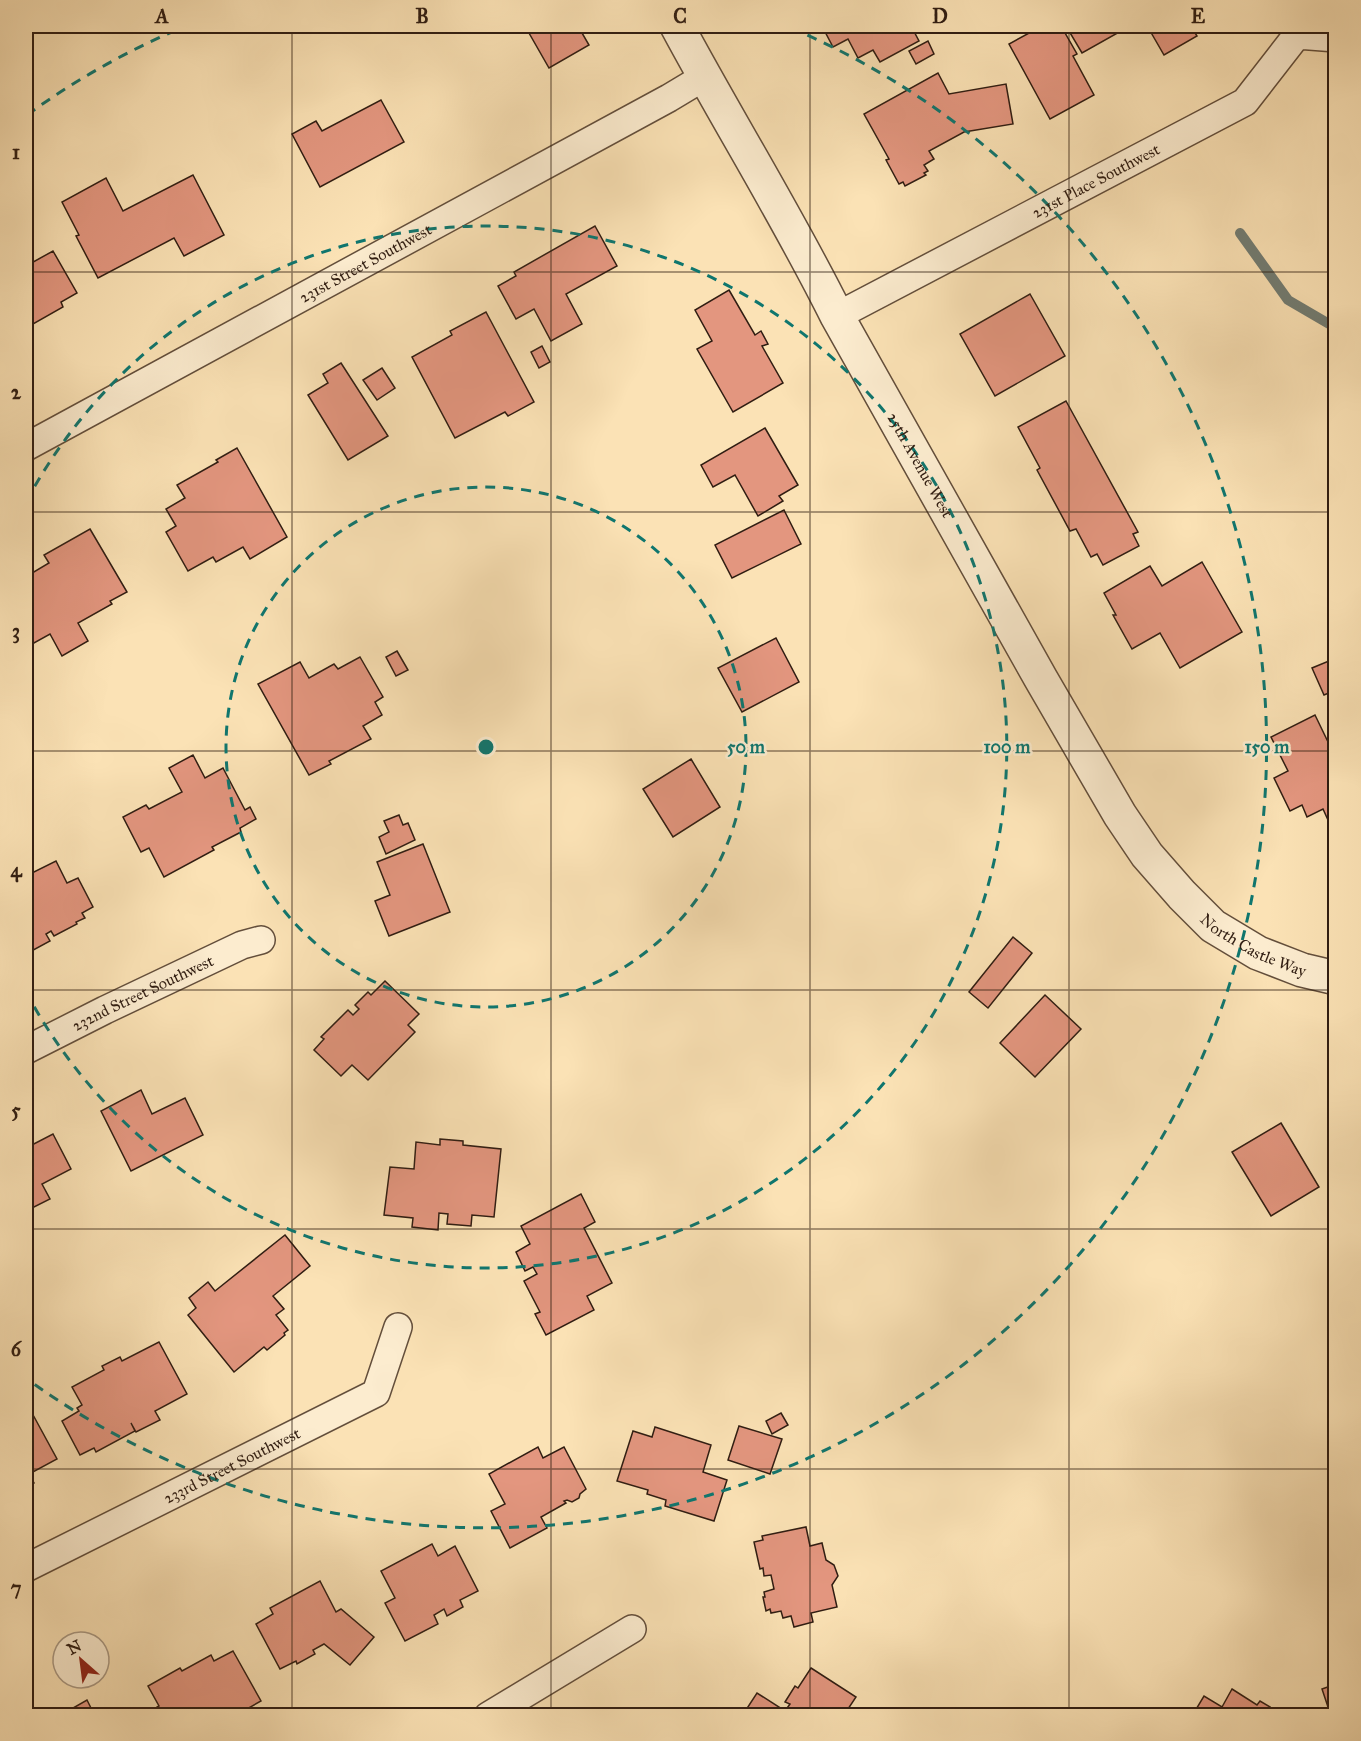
<svg xmlns="http://www.w3.org/2000/svg" width="1361" height="1741" font-family="'IM FELL Great Primer',serif">
<rect width="100%" height="100%" fill="#fbe2b5"/>
<filter id="stains"><feTurbulence type="fractalNoise" baseFrequency=".00333" numOctaves="4"/><feColorMatrix values="0 0 0 0 .2 0 0 0 0 .09 0 0 0 0 .02 0 0 0 .5 -.17"/></filter>
<radialGradient id="worn" r=".72"><stop offset=".6" stop-color="#630" stop-opacity="0"/><stop offset="1" stop-color="#630" stop-opacity=".3"/></radialGradient>
<g fill="none" stroke-linecap="round" stroke-linejoin="round">
<polyline stroke="#737d73" stroke-width="10" points="1240,233 1288,300 1336,328"/>
</g>
<g fill="#e3967f" stroke="#301d12" stroke-width="1.5">
<polygon points="525,26 578,26 589,45 549,68"/>
<polygon points="822,26 911,26 919,41 880,62 873,50 858,58 848,39 833,47"/>
<polygon points="1042,26 1061,26 1077,54 1073,56 1094,95 1050,119 1009,44"/>
<polygon points="1066,26 1130,26 1082,53"/>
<polygon points="1154,26 1191,26 1197,36 1164,55 1149,29"/>
<polygon points="928,41 934,54 916,64 909,51"/>
<polygon points="938,73 949,94 1006,84 1013,124 964,132 929,151 934,159 924,165 928,171 924,173 926,175 905,186 903,182 899,184 886,160 889,159 864,114"/>
<polygon points="381,100 404,142 320,187 292,134 316,121 322,131"/>
<polygon points="193,175 224,235 184,256 174,238 98,278 76,236 79,235 62,202 106,178 123,211"/>
<polygon points="595,226 617,266 566,294 582,324 551,341 534,309 516,319 498,286 516,276 514,272"/>
<polygon points="53,251 77,293 61,302 63,307 26,328 26,266"/>
<polygon points="729,290 755,335 761,331 768,344 762,346 783,383 733,412 697,349 712,341 695,310"/>
<polygon points="1030,294 1065,356 995,396 960,334"/>
<polygon points="486,312 534,402 508,416 505,412 455,438 412,357 452,335 450,331"/>
<polygon points="542,346 550,362 539,368 531,352"/>
<polygon points="341,363 388,436 348,460 308,395 328,383 323,374"/>
<polygon points="382,368 395,388 377,400 363,380"/>
<polygon points="1066,401 1138,532 1133,534 1139,546 1103,565 1097,554 1091,557 1076,529 1070,531 1037,470 1040,468 1018,427"/>
<polygon points="765,428 798,485 779,496 783,501 758,516 735,475 713,487 701,465"/>
<polygon points="237,448 287,537 250,559 243,547 216,562 213,557 188,571 166,532 176,526 166,509 185,498 177,485 218,462 216,460"/>
<polygon points="784,510 801,544 732,578 715,545"/>
<polygon points="90,529 127,592 110,601 112,604 78,623 88,641 62,656 50,634 34,643 26,628 26,586 31,583 27,576 49,563 44,555"/>
<polygon points="1202,562 1242,632 1180,668 1160,633 1132,649 1113,615 1116,615 1104,593 1150,566 1162,586"/>
<polygon points="776,638 799,682 742,712 718,668"/>
<polygon points="397,651 408,670 396,676 386,657"/>
<polygon points="360,657 383,697 375,702 382,715 363,726 371,739 329,761 331,764 309,775 258,684 300,662 309,678 334,664 338,669"/>
<polygon points="1336,658 1336,690 1324,695 1312,668"/>
<polygon points="1315,715 1330,746 1336,743 1336,816 1328,820 1323,809 1307,817 1302,805 1290,811 1274,778 1288,771 1271,737"/>
<polygon points="193,755 205,778 223,768 245,810 250,807 256,819 240,828 241,832 212,847 214,850 164,877 149,848 141,852 123,817 146,805 149,809 182,792 169,768"/>
<polygon points="691,759 720,807 673,837 643,789"/>
<polygon points="399,815 403,825 408,823 415,840 386,854 379,837 389,832 384,821"/>
<polygon points="423,844 450,912 389,936 375,901 390,895 377,862"/>
<polygon points="26,860 32,873 56,861 67,883 78,878 93,907 82,913 85,918 76,922 77,924 54,936 51,931 46,934 50,941 26,954"/>
<polygon points="1013,937 1032,953 988,1008 969,992"/>
<polygon points="385,981 419,1014 408,1025 415,1032 368,1080 352,1065 341,1076 314,1050 324,1039 321,1037 348,1010 353,1015 359,1009 355,1005 368,992 371,995"/>
<polygon points="1045,995 1081,1029 1035,1077 1000,1043"/>
<polygon points="141,1090 152,1114 185,1098 203,1135 131,1171 101,1111"/>
<polygon points="1281,1123 1319,1187 1271,1216 1232,1152"/>
<polygon points="53,1134 71,1169 42,1184 50,1199 26,1211 26,1148"/>
<polygon points="440,1139 463,1141 463,1145 501,1149 494,1217 472,1215 471,1226 447,1224 448,1214 439,1213 438,1230 412,1227 413,1218 384,1215 390,1167 414,1169 416,1142 440,1145"/>
<polygon points="581,1194 595,1222 584,1228 612,1283 587,1296 594,1310 546,1335 535,1314 540,1312 524,1281 537,1274 533,1267 525,1271 516,1252 530,1244 521,1226"/>
<polygon points="285,1235 310,1266 273,1296 284,1309 276,1315 288,1330 284,1333 285,1335 267,1350 264,1347 234,1372 188,1315 196,1308 189,1298 208,1282 215,1291"/>
<polygon points="159,1342 187,1394 155,1411 160,1420 136,1432 131,1423 135,1431 96,1452 94,1448 80,1455 62,1421 79,1411 77,1408 82,1405 72,1387 104,1370 102,1366 120,1357 122,1361"/>
<polygon points="32,1413 57,1459 29,1474 34,1483 26,1487 26,1417"/>
<polygon points="781,1413 788,1425 772,1434 766,1421"/>
<polygon points="739,1426 782,1439 770,1474 728,1460"/>
<polygon points="655,1427 711,1445 703,1472 727,1480 714,1521 665,1506 666,1500 647,1494 648,1490 617,1481 633,1431 652,1437"/>
<polygon points="538,1447 543,1458 564,1447 586,1489 580,1494 579,1498 572,1502 567,1500 564,1501 566,1503 541,1517 547,1528 510,1548 491,1511 505,1504 489,1474"/>
<polygon points="806,1527 810,1546 822,1543 826,1560 834,1565 838,1576 832,1585 837,1607 811,1613 813,1622 794,1627 791,1616 783,1618 781,1611 771,1613 770,1609 766,1611 763,1597 765,1597 764,1592 774,1589 771,1575 764,1576 763,1568 760,1569 754,1542 763,1540 762,1536"/>
<polygon points="432,1544 438,1556 455,1546 478,1591 460,1600 463,1607 447,1616 444,1609 434,1615 438,1624 405,1641 385,1603 395,1598 381,1571"/>
<polygon points="320,1581 336,1612 341,1609 374,1637 350,1665 324,1644 313,1650 315,1654 297,1664 296,1661 280,1669 256,1624 273,1614 270,1608"/>
<polygon points="233,1651 261,1701 245,1710 248,1716 142,1716 159,1706 148,1686 180,1668 182,1671 211,1655 214,1661"/>
<polygon points="811,1668 856,1697 844,1715 846,1716 742,1716 757,1693 785,1711 790,1704 785,1702 795,1686 798,1688"/>
<polygon points="1336,1684 1336,1716 1331,1716 1322,1689"/>
<polygon points="1232,1689 1257,1705 1260,1701 1280,1713 1279,1716 1192,1716 1204,1696 1222,1707"/>
<polygon points="87,1700 95,1716 59,1716"/>
</g>
<g fill="none" stroke-linecap="round" stroke-linejoin="round">
<defs>
<g id="minor">
<path id="s1" d="M 837,316 L 1245,102 L 1297,35 L 1336,38"/>
<path id="s2" d="M 26,447 L 669,98 L 704,77"/>
<path id="s3" d="M 26,1050 L 105,1010 L 242,945 L 261,940"/>
<path id="s4" d="M 26,1568 L 376,1393 L 398,1327"/>
<polyline points="488,1716 632,1629"/>
</g>
<g id="tertiary">
<path id="s5" d="M 677,26 C 729,123 788,217 837,316 L 1041,679 L 1120,815 L 1147,855 L 1182,895 L 1213,926 L 1258,953 L 1302,970 L 1336,978"/>
</g>
</defs>
<use href="#minor" stroke="#634e3b" stroke-width="30"/>
<use href="#tertiary" stroke="#634e3b" stroke-width="36"/>
<use href="#minor" stroke="#fceccf" stroke-width="27"/>
<use href="#tertiary" stroke="#fceccf" stroke-width="33"/>
</g>
<path fill="none" stroke="#301d12" stroke-width="1.5" stroke-opacity="0.55" d="M 292,26 L 292,1716M 551,26 L 551,1716M 810,26 L 810,1716M 1069,26 L 1069,1716M 26,272 L 1336,272M 26,512 L 1336,512M 26,751 L 1336,751M 26,990 L 1336,990M 26,1229 L 1336,1229M 26,1469 L 1336,1469"/>
<g fill="none" stroke="#0f766e" stroke-width="3" stroke-dasharray="10 8">
<circle cx="486" cy="747" r="260"/>
<path d="M26 502A521 521 0 1 1 26 992"/>
<path d="M27 115A781 781 0 0 1 181 28M791 28A781 781 0 1 1 27 1379"/>
</g>
<g text-anchor="middle" stroke-width="5" stroke-linejoin="round" paint-order="stroke">
<g font-size="16" fill="#301d12" stroke="#fceccf">
<text dy="6" stroke="none"><textPath href="#s1" startOffset="292">231st Place Southwest</textPath></text>
<text dy="6" stroke="none"><textPath href="#s2" startOffset="386">231st Street Southwest</textPath></text>
<text dy="6" stroke="none"><textPath href="#s5" startOffset="502">25th Avenue West</textPath></text>
<text dy="6" stroke="none"><textPath href="#s5" startOffset="1095">North Castle Way</textPath></text>
<text dy="6" stroke="none"><textPath href="#s3" startOffset="130">232nd Street Southwest</textPath></text>
<text dy="6" stroke="none"><textPath href="#s4" startOffset="230">233rd Street Southwest</textPath></text>
</g>
</g>
<circle cx="486" cy="747" r="9" fill="#0f766e" stroke="#fceccf" stroke-width="3"/>
<g font-size="18" text-anchor="middle" font-weight="bold" fill="#0f766e" stroke="#fceccf" stroke-width="5" stroke-linejoin="round" paint-order="stroke">
<text x="746" y="753">50 m</text>
<text x="1007" y="753">100 m</text>
<text x="1267" y="753">150 m</text>
</g>
<rect width="1361" height="1741" fill="none" stroke="#fbe2b5" stroke-width="66"/>
<g transform="translate(81 1660) rotate(332)"><circle r="28" fill="#fceccf" stroke="#aa9983" stroke-width="1.5"/>
<path d="M0-4.5L10 22L0 15L-10 22Z" fill="#8f2418"/>
<text y="-9" font-size="16" font-weight="bold" text-anchor="middle" fill="#301d12">N</text>
</g>
<rect x="33" y="33" width="1295" height="1675" fill="none" stroke="#301d12" stroke-width="2"/>
<g font-size="20" text-anchor="middle" font-weight="bold" fill="#301d12">
<text x="162" y="23">A</text>
<text x="422" y="23">B</text>
<text x="680" y="23">C</text>
<text x="940" y="23">D</text>
<text x="1198" y="23">E</text>
<text x="16" y="159">1</text>
<text x="16" y="399">2</text>
<text x="16" y="638">3</text>
<text x="16" y="877">4</text>
<text x="16" y="1117">5</text>
<text x="16" y="1356">6</text>
<text x="16" y="1595">7</text>
</g>
<rect width="100%" height="100%" filter="url(#stains)"/>
<rect width="100%" height="100%" fill="url(#worn)"/>
</svg>
